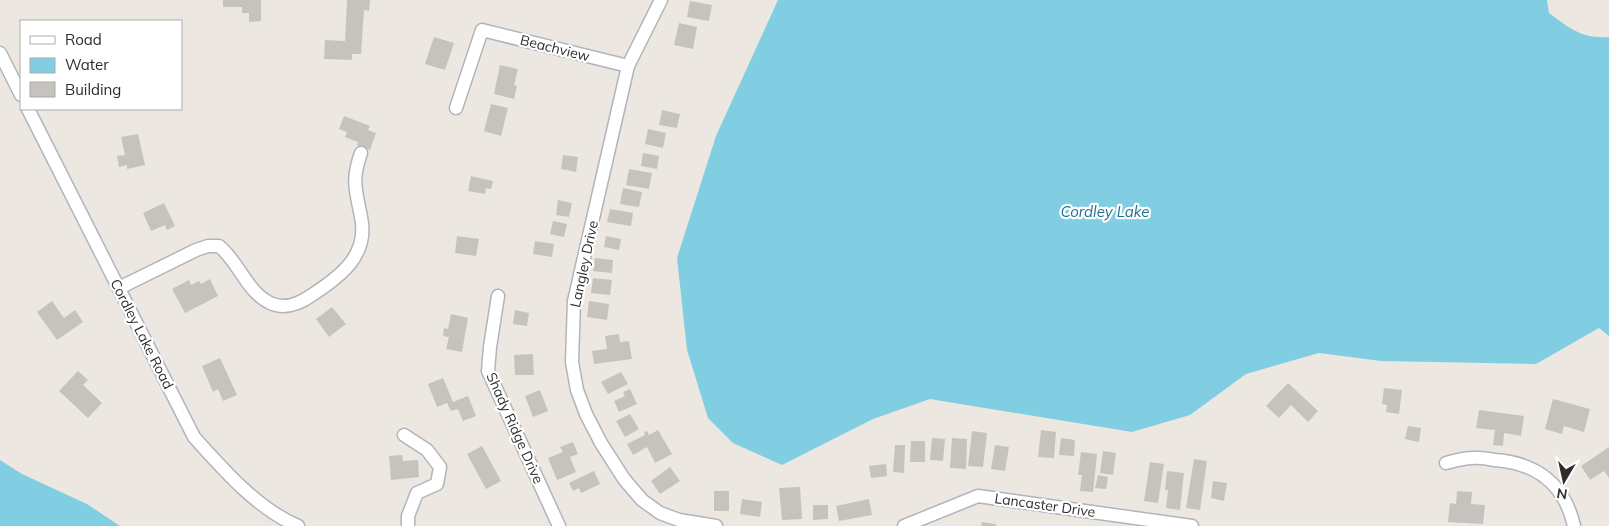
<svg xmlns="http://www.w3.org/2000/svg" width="1609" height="526" font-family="Mulish,sans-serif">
<rect width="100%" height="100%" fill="#ede7e2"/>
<g fill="#81cee2">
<path d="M 778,0 L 1547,0 L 1549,13 C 1569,28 1582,39 1609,37 L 1609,336 L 1599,328 L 1536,364 L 1381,361 L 1319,353 L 1246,374 L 1190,415 L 1132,432 L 930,399 L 873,419 L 782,465 L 733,443 L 708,418 L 687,350 L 677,258 L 716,136 Z"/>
<polygon points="0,460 22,474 87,504 120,526 0,526"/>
</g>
<g fill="#c6c2bd">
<polygon points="223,0 261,0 261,21 249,22 249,13 242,13 242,7 223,7"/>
<polygon points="347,0 370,0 369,11 364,10 361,54 352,54 352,60 324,59 325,40 345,41"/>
<polygon points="690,1 712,5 709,21 687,17"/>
<polygon points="679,23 697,27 693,49 674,45"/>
<polygon points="434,37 454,43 445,70 425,64"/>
<polygon points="500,65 518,69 514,85 517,86 514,99 494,94"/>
<polygon points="491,104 508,108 501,136 484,131"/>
<polygon points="662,110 680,114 677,128 659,125"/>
<polygon points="344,116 370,126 368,130 376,133 370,150 357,145 358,142 345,137 347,132 339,129"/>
<polygon points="648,129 666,133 663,148 645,144"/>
<polygon points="138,134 145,165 127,169 127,165 119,167 117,156 125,155 121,137"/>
<polygon points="643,153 659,156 657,169 641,166"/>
<polygon points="563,155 578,157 576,172 561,169"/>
<polygon points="629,169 652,173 649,189 626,185"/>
<polygon points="471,176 493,181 491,189 486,188 485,194 468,191"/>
<polygon points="623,188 642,192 639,207 620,204"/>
<polygon points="558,200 572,203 569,217 556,215"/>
<polygon points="164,203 175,226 167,230 165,225 151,231 143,213"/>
<polygon points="610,209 633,213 631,226 607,222"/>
<polygon points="553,221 567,224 564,237 550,234"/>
<polygon points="457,236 479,239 476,256 455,253"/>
<polygon points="606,236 621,239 619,250 604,247"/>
<polygon points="535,241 554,244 552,257 533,254"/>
<polygon points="595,258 613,260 612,273 593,271"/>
<polygon points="593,278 612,280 610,295 591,293"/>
<polygon points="210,279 218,296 185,313 172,289 189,280 191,285 199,281 201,284"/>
<polygon points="52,301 64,318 75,310 83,322 57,340 37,312"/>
<polygon points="589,301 609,304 607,320 587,317"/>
<polygon points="332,307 346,324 329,337 316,319"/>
<polygon points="515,310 529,313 527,326 513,324"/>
<polygon points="451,314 468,318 462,352 446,349 449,337 443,336 444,328 448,329"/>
<polygon points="619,334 620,342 629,341 632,359 594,364 592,351 607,349 605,336"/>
<polygon points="533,354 534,375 515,375 514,355"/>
<polygon points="220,358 237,395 223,401 218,389 213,392 202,366"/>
<polygon points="78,371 88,380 83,385 102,403 88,418 59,391"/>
<polygon points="621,372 628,384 608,394 601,382"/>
<polygon points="443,378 453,402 468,396 476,416 463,421 458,409 451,411 447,403 437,407 428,384"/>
<polygon points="1288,383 1318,411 1308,422 1291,405 1279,418 1266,406"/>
<polygon points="1384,388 1402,390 1399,414 1386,412 1387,405 1382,404"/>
<polygon points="630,389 637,404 619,412 614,401 625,396 623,392"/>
<polygon points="540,390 548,411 533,417 525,396"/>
<polygon points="1553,399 1590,409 1584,432 1564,426 1562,434 1545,429"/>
<polygon points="1479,410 1524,416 1521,436 1504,433 1503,446 1493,445 1495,430 1476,428"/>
<polygon points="630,414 639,429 625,437 616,421"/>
<polygon points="1408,426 1421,428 1419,442 1405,439"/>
<polygon points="658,430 672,454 655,463 647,447 633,455 627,444 645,435 644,432 647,431 649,435"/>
<polygon points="1041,430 1056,432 1054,458 1038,457"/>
<polygon points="972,431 987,433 983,467 968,466"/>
<polygon points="932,438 945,439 943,461 930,460"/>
<polygon points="952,438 967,439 966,469 950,468"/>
<polygon points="1061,438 1075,440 1074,456 1059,455"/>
<polygon points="911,441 925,441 925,462 910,462"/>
<polygon points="573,442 578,454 570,457 576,472 557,480 548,458 563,452 560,447"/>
<polygon points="895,445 905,445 904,473 893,472"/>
<polygon points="995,445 1009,447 1005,471 991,469"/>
<polygon points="482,446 501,481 486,489 467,454"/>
<polygon points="1609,447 1609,478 1604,471 1590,480 1581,466"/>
<polygon points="1103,451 1116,453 1113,475 1100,473"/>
<polygon points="1081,452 1097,454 1093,492 1080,491 1082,475 1078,475"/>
<polygon points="402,455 403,461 418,460 419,477 391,480 389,456"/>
<polygon points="1194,459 1207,461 1200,510 1186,508"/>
<polygon points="1150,462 1164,464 1158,503 1144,501"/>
<polygon points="886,464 887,476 871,478 869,466"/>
<polygon points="670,467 680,481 660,494 651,481"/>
<polygon points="594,471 600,484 581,493 579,488 573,491 569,483"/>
<polygon points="1167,471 1184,473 1180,510 1166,508 1168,490 1165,490"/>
<polygon points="1098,475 1108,477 1106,489 1095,488"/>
<polygon points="1213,481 1227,483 1224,501 1211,498"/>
<polygon points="800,487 802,519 782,520 779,488"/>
<rect x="714" y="491" width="15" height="20"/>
<polygon points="1457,491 1472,492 1471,504 1485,505 1483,524 1448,522 1450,503 1456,504"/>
<polygon points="742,499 762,502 760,517 740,514"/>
<polygon points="869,499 872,515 839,521 836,506"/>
<polygon points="813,505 828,505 828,519 813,520"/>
<polygon points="982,522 996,524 996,526 981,526"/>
</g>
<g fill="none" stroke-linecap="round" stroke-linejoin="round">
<defs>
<g id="minor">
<polyline points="661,0 628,66 574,301 572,362 577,390 586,414 601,443 624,479 642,500 660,513 679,520 716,526"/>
<polyline points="0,53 21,95"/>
<polyline points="456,108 482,30 628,66"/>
<path d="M 28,109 L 194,437 C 223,469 257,509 298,526"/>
<path d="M 119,288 L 196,250 L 208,246 L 219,246 C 239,262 246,291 270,303 C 285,310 299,304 312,295 C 341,276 369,255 361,217 C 356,190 351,181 361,153"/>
<polyline points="498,296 490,347 488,371 559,526"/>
<polyline points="404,435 427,450 440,467 437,484 417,493 408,516 408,526"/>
<path d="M 1446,463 C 1454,461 1464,458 1472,458 C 1480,457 1488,459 1495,460 C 1537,463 1565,485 1574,526"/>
<polyline points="904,526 978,496 1192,526"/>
</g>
</defs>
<use href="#minor" stroke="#b2b4bc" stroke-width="15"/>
<use href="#minor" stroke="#fff" stroke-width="12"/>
</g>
<g text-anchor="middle" stroke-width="4.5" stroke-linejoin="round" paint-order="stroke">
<g font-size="14" fill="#2d2d2d" stroke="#fff">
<text transform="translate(555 48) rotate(14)" y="5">Beachview</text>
<text transform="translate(584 264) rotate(-78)" y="5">Langley Drive</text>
<text transform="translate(142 334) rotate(63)" y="5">Cordley Lake Road</text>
<text transform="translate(515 428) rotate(66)" y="5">Shady Ridge Drive</text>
<text transform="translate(1045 505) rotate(8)" y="5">Lancaster Drive</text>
</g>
<g font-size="15" font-style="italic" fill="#1d7191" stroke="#fff">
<text x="1105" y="217">Cordley Lake</text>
</g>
</g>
<rect x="20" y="20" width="162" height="90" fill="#ffffff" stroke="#ababab"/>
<rect x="30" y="36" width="25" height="8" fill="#ffffff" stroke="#ababab"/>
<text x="65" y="45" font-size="15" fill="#2d2d2d">Road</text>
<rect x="30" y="58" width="25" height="15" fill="#81cee2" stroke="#ababab"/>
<text x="65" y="70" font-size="15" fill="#2d2d2d">Water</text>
<rect x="30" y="82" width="25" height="15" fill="#c6c2bd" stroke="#ababab"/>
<text x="65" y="95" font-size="15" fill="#2d2d2d">Building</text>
<g transform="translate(1564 481) rotate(189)" stroke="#ffffff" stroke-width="4" paint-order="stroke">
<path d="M0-4L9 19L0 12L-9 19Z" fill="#2d2d2d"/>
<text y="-8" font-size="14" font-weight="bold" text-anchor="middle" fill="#2d2d2d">N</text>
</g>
</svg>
